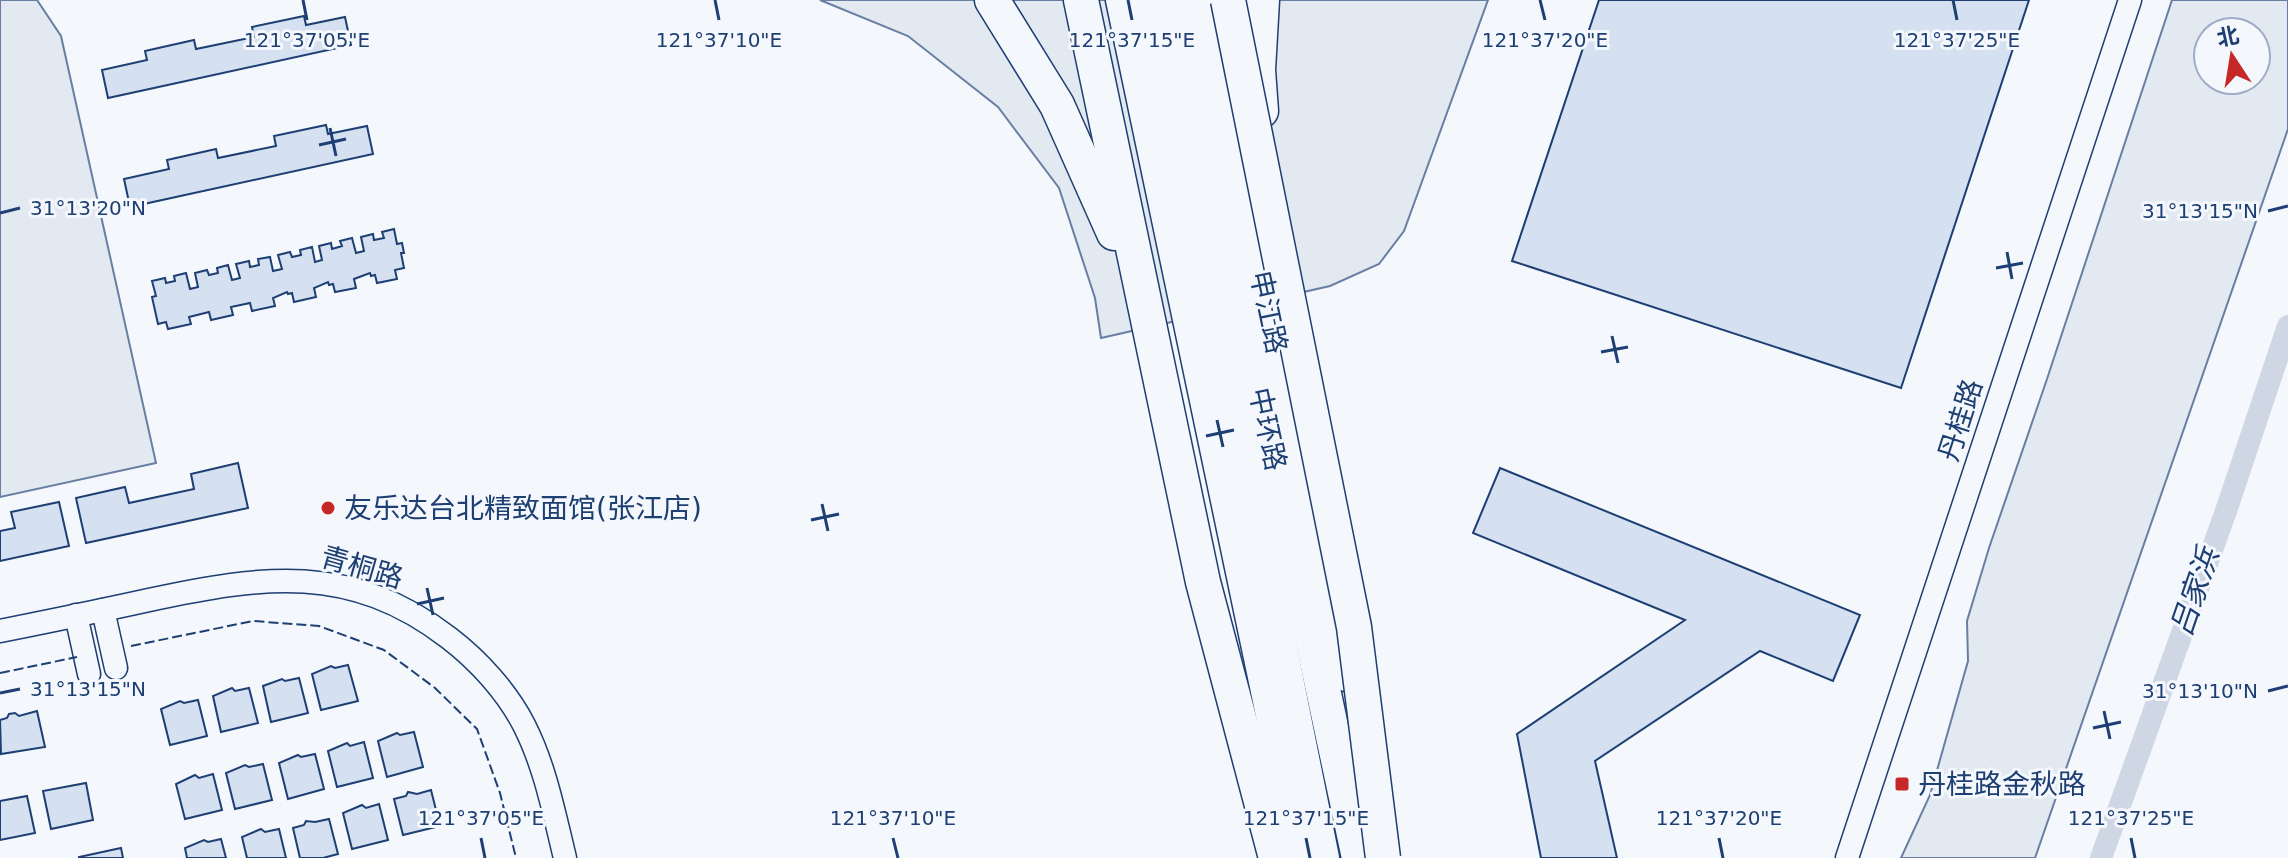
<svg xmlns="http://www.w3.org/2000/svg" width="2288" height="858" font-family="'DejaVu Sans','Noto Sans SC',sans-serif">
<rect width="100%" height="100%" fill="#f4f7fb"/>
<g fill="#e3e9f0" stroke="#687fa3" stroke-width="2" fill-rule="evenodd">
<polygon points="0,0 37,0 61,36 156,463 0,497"/>
<polygon points="820,0 1488,0 1404,231 1379,264 1330,286 1101,338 1095,298 1059,188 998,107 908,36"/>
<path d="M 2172,0 L 2288,0 L 2288,129 L 2035,858 L 1901,858 L 1930,795 L 1968,661 L 1967,621 L 1989,548 L 2047,379 ZM 2208,32 L 2256,32 L 2256,80 L 2208,80 Z"/>
</g>
<g fill="none" stroke-linecap="round" stroke-linejoin="round">
<polyline stroke="#cfd7e4" stroke-width="22" points="2101,858 2226,511 2288,326"/>
</g>
<g fill="#d5e0f0" stroke="#1d3f73" stroke-width="2">
<polygon points="1599,0 2029,0 1901,388 1512,261"/>
<polygon points="304,16 306,25 345,17 351,45 108,98 102,70 147,60 145,51 194,40 196,49 254,37 252,27"/>
<polygon points="326,125 328,134 367,126 373,154 130,207 124,179 169,169 167,160 216,149 218,158 276,146 274,136"/>
<polygon points="394,229 397,244 402,243 404,253 401,253 404,268 395,270 397,279 377,283 375,275 371,276 370,273 354,279 356,288 335,292 333,284 329,285 328,282 314,288 316,297 294,302 292,293 288,294 287,292 273,298 275,306 252,311 250,303 231,307 233,315 211,320 209,312 189,317 191,324 168,329 166,322 158,324 152,297 156,296 152,281 165,278 166,283 175,281 174,276 186,273 190,289 198,287 195,273 207,270 209,275 218,273 217,268 228,265 232,280 240,278 236,264 249,261 250,267 259,265 258,259 270,257 273,271 282,269 278,255 290,252 292,257 301,255 300,250 312,247 315,262 322,260 319,246 331,243 332,249 342,246 340,241 352,238 356,253 364,251 361,237 373,234 374,240 384,238 382,232"/>
<polygon points="238,463 248,508 86,543 76,498 125,487 129,503 194,489 191,474"/>
<polygon points="1500,468 1860,615 1833,681 1760,651 1595,761 1617,858 1541,858 1517,734 1685,620 1473,533"/>
<polygon points="59,502 69,546 0,561 0,531 15,528 11,512"/>
<polygon points="348,665 358,701 321,710 312,674 331,666 335,668"/>
<polygon points="299,678 308,713 271,722 263,686 282,679 285,681"/>
<polygon points="232,688 235,691 249,688 258,723 221,732 213,696"/>
<polygon points="198,700 207,736 170,745 161,709 180,701 184,703"/>
<polygon points="37,711 45,747 1,754 0,720 7,718 9,714 15,713 19,716"/>
<polygon points="414,732 423,767 387,777 378,741 397,733 400,735"/>
<polygon points="364,742 373,778 337,787 328,751 347,743 350,746"/>
<polygon points="315,754 324,789 288,799 279,763 298,755 301,757"/>
<polygon points="263,764 272,800 235,809 226,773 245,765 249,767"/>
<polygon points="213,774 222,810 185,819 176,784 195,775 199,778"/>
<polygon points="86,783 93,820 51,829 43,791"/>
<polygon points="431,790 440,826 403,835 394,799 406,796 408,792 417,794"/>
<polygon points="27,796 35,833 0,840 0,801"/>
<polygon points="379,804 388,840 352,849 343,813 362,805 366,808"/>
<polygon points="329,819 338,854 323,858 300,858 293,828 304,825 306,821 315,822"/>
<polygon points="261,829 265,832 279,829 286,858 247,858 242,837"/>
<polygon points="221,839 226,858 187,858 185,848 204,840 208,842"/>
<polygon points="121,848 123,858 79,858 79,857"/>
</g>
<g fill="none" stroke-linecap="round" stroke-linejoin="round">
<defs>
<g id="minor">
<polyline points="103,610 116,668"/>
<polyline points="76,615 89,674"/>
<path d="M 0,631 C 50,621 99,611 149,600 C 262,576 350,562 449,638 C 479,661 507,692 524,725 C 545,766 554,813 565,858"/>
<polyline points="1847,858 2130,0"/>
</g>
<g id="major">
<polyline points="1120,0 1300,858"/>
<polyline points="1204,0 1346,677"/>
</g>
<g id="highway">
<polyline points="992,0 1057,105 1114,233"/>
<polyline points="1081,0 1203,582 1276,858"/>
<polyline points="1150,0 1322,858"/>
<polyline points="1176,0 1359,858"/>
<polyline points="1261,111 1258,70 1262,0"/>
</g>
</defs>
<use href="#minor" stroke="#1d3f73" stroke-width="25"/>
<use href="#major" stroke="#1d3f73" stroke-width="31"/>
<use href="#highway" stroke="#1d3f73" stroke-width="37"/>
<use href="#minor" stroke="#f4f7fb" stroke-width="22"/>
<use href="#major" stroke="#f4f7fb" stroke-width="28"/>
<use href="#highway" stroke="#f4f7fb" stroke-width="34"/>
<defs>
<polyline id="highway-bridge" points="1228,0 1354,627 1383,858"/>
</defs>
<use href="#highway-bridge" stroke="#1d3f73" stroke-width="37" stroke-linecap="butt"/>
<use href="#highway-bridge" stroke="#f4f7fb" stroke-width="34"/>
<g stroke="#1d3f73" stroke-width="2" stroke-dasharray="10 4" stroke-linecap="butt">
<polyline points="131,646 253,621 319,626 384,650 435,688 477,729 500,793 516,858"/>
<polyline points="0,673 77,657"/>
</g>
</g>
<path fill="none" stroke="#1d3f73" stroke-width="3" d="M 303,0 L 307,20M 715,0 L 719,20M 1128,0 L 1132,20M 1540,0 L 1545,20M 1953,0 L 1957,20M 330,128 L 336,156M 319,145 L 346,139M 2268,211 L 2288,206M 0,213 L 20,208M 2007,252 L 2012,279M 1996,268 L 2023,263M 1612,336 L 1618,363M 1601,352 L 1628,347M 1217,420 L 1223,447M 1206,436 L 1234,430M 822,504 L 828,531M 811,520 L 839,514M 427,588 L 433,615M 417,604 L 444,598M 2268,691 L 2288,686M 0,693 L 20,689M 2104,711 L 2110,739M 2093,728 L 2121,722M 481,838 L 485,858M 893,838 L 898,858M 1306,838 L 1310,858M 1719,838 L 1723,858M 2131,838 L 2135,858"/>
<g fill="#c62828" stroke="#f4f7fb" stroke-width="3">
<circle cx="328" cy="508" r="8"/>
<rect x="1894" y="776" width="16" height="16" rx="4"/>
</g>
<g text-anchor="middle" stroke-width="6" stroke-linejoin="round" paint-order="stroke">
<g font-size="28" fill="#1d3f73" stroke="#f4f7fb">
<text transform="translate(1269 312) rotate(78)" y="10">申江路</text>
<text transform="translate(1960 420) rotate(-72)" y="10">丹桂路</text>
<text transform="translate(1268 429) rotate(78)" y="10">中环路</text>
<text transform="translate(362 567) rotate(16)" y="10">青桐路</text>
</g>
<g font-size="28" fill="#1d3f73" stroke="#f4f7fb" text-anchor="start">
<text x="344" y="518">友乐达台北精致面馆(张江店)</text>
<text x="1918" y="794">丹桂路金秋路</text>
</g>
<g font-size="30" font-style="italic" fill="#1d3f73" stroke="#f4f7fb">
<text transform="translate(2195 592) rotate(-71)" y="10">吕家浜</text>
</g>
</g>
<g font-size="20" text-anchor="middle" fill="#1d3f73" stroke="#f4f7fb" stroke-width="6" stroke-linejoin="round" paint-order="stroke">
<text x="307" y="47">121°37'05"E</text>
<text x="719" y="47">121°37'10"E</text>
<text x="1132" y="47">121°37'15"E</text>
<text x="1545" y="47">121°37'20"E</text>
<text x="1957" y="47">121°37'25"E</text>
<text x="88" y="215">31°13'20"N</text>
<text x="2200" y="218">31°13'15"N</text>
<text x="88" y="696">31°13'15"N</text>
<text x="2200" y="698">31°13'10"N</text>
<text x="481" y="825">121°37'05"E</text>
<text x="893" y="825">121°37'10"E</text>
<text x="1306" y="825">121°37'15"E</text>
<text x="1719" y="825">121°37'20"E</text>
<text x="2131" y="825">121°37'25"E</text>
</g>
<g transform="translate(2232 56) rotate(348)"><circle r="38" fill="#f4f7fb" stroke="#9eadc5" stroke-width="2"/>
<path d="M0-6L14 30L0 20L-14 30Z" fill="#c62828"/>
<text y="-12" font-size="22" font-weight="bold" text-anchor="middle" fill="#1d3f73">北</text>
</g>
</svg>
